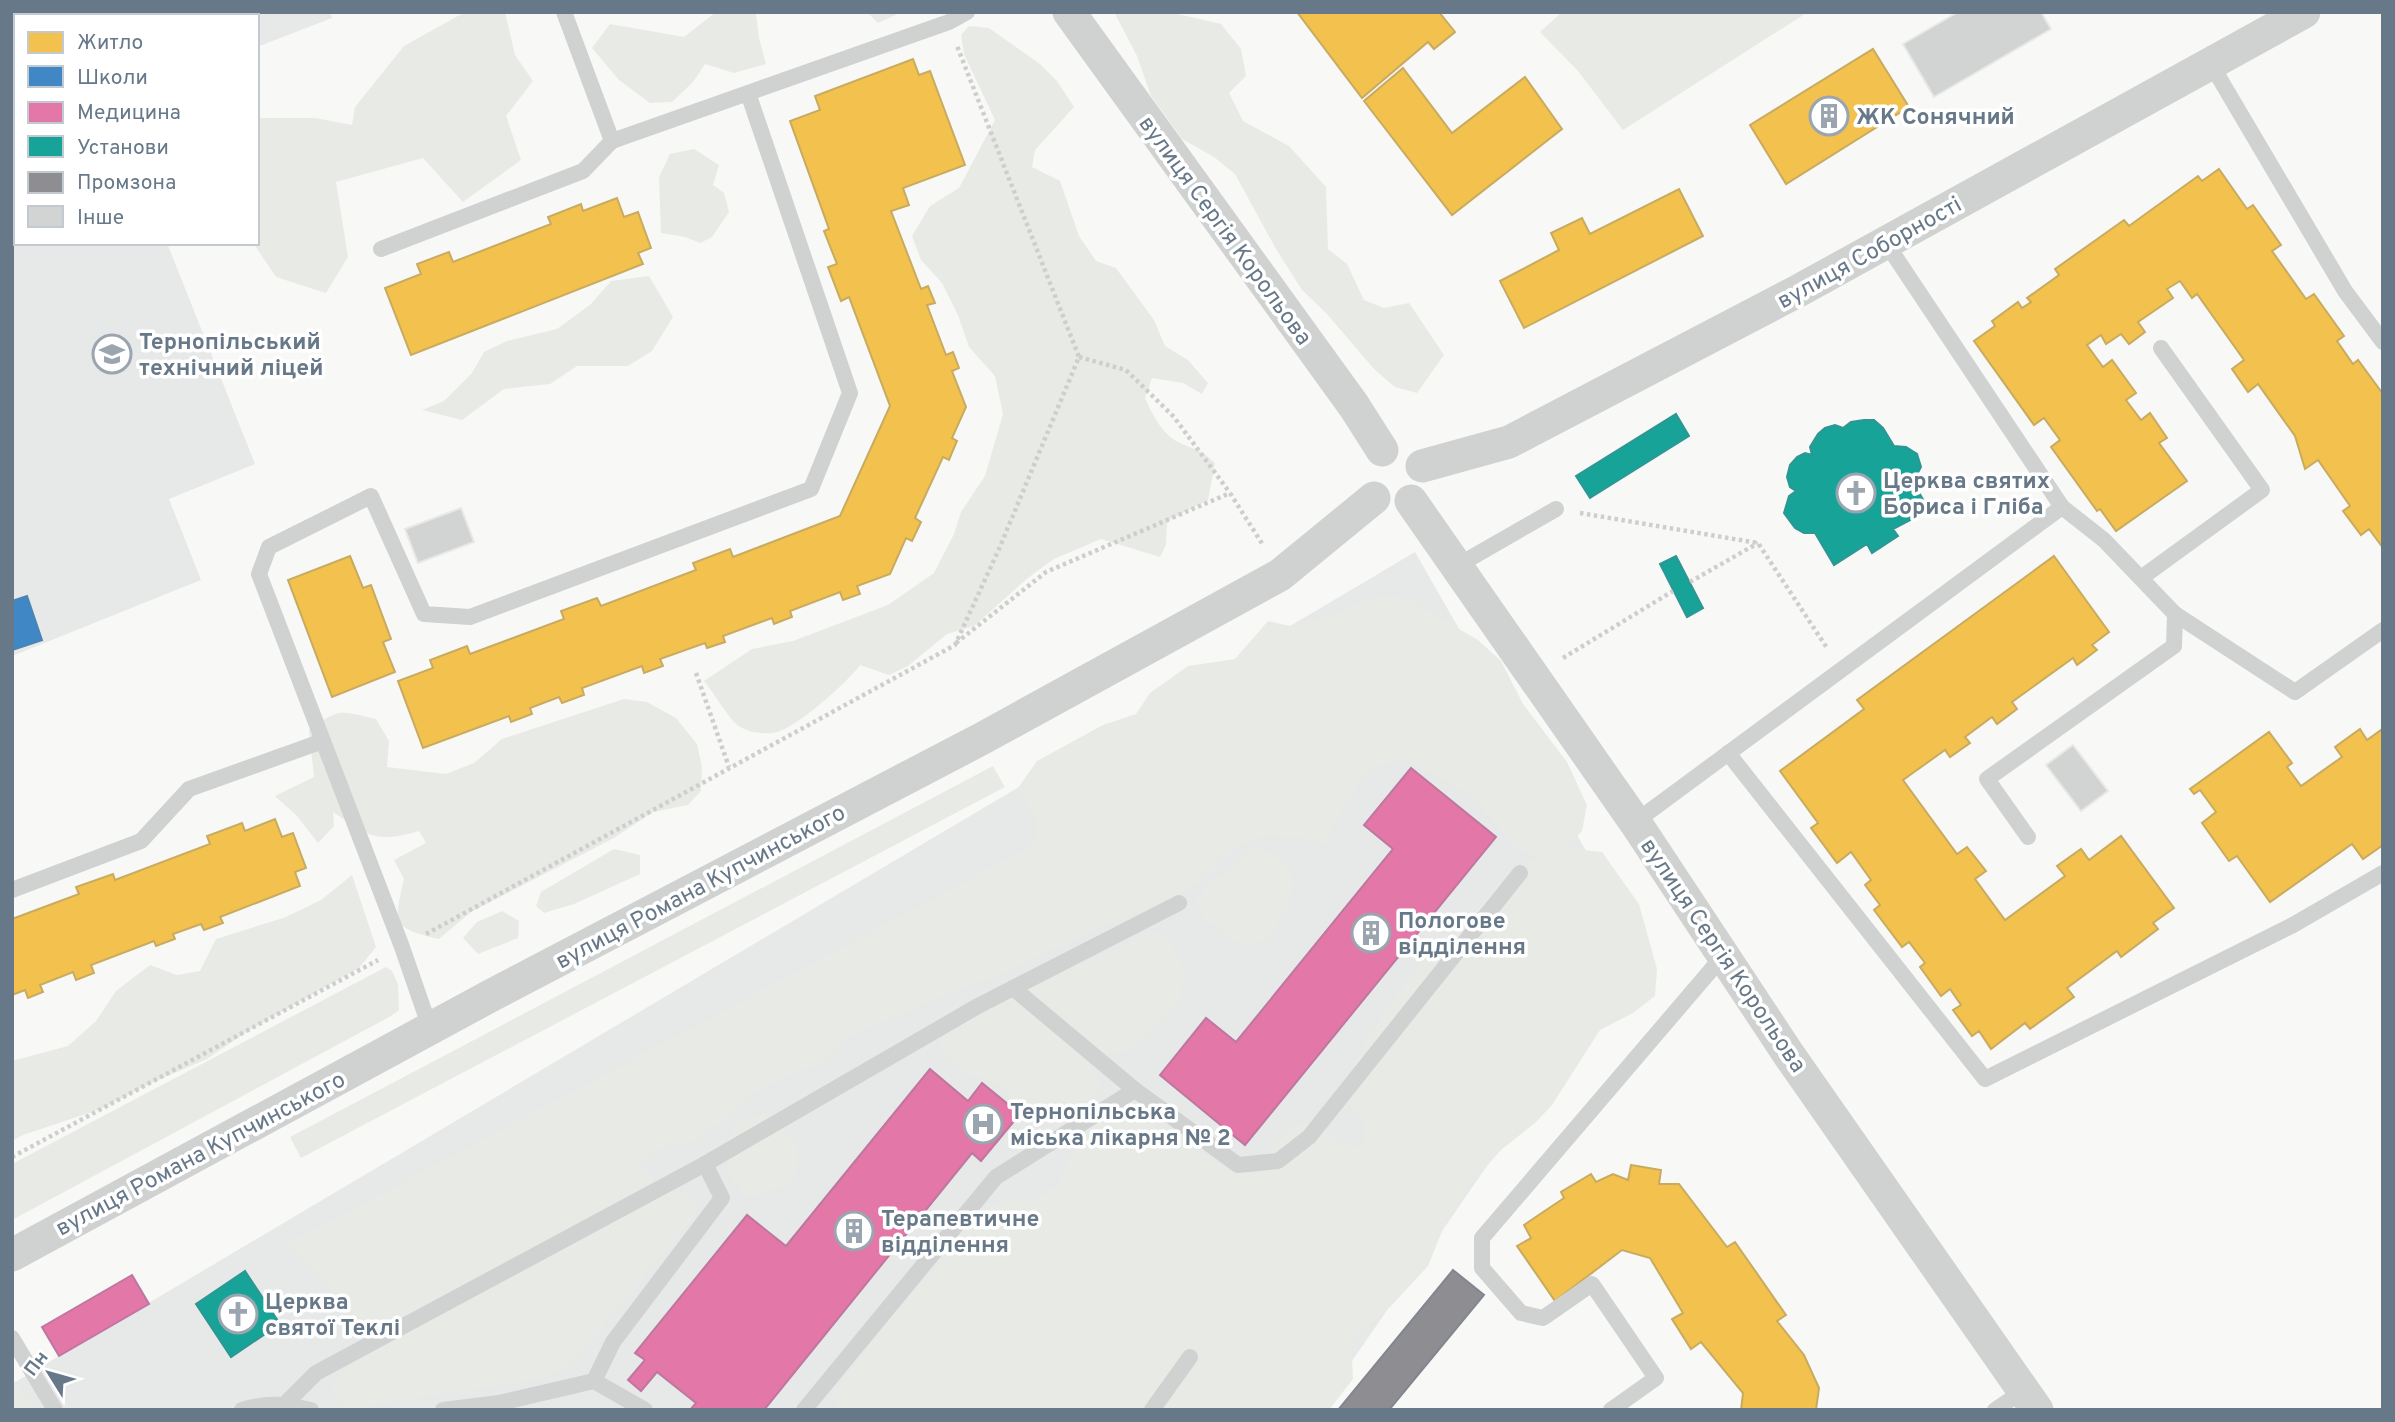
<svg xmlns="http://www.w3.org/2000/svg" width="2395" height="1422" font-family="Overpass,sans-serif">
<rect width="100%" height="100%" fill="#f8f8f7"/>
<g fill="#e7e8e8">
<polygon points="12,12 330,12 332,18 257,47 257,16 16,16 16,141 12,143"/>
<polygon points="16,190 16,243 167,243 255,464 169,499 201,580 12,656 12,191"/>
<polygon points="1415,552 1640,945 1318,1410 12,1410 12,1384"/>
</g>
<g fill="#e8ebe5">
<polygon points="12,12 168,12 169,16 16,16 16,103 12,104"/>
<polygon points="465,12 505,12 515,55 533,81 506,116 521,160 463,202 423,158 336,182 348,257 326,293 276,277 253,243 257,243 257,118 315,118 352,125 355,107 404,46"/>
<polygon points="716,12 756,12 759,38 766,64 734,73 705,64 693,82 672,102 650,103 619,80 592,48 610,24 684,37"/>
<polygon points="867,12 902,12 878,23"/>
<polygon points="1114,12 1169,12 1221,24 1241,49 1246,76 1229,93 1243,121 1289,146 1326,187 1328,249 1347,264 1364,300 1384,308 1409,303 1444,355 1417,393 1395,387 1375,370 1326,313 1302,290 1276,249 1235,174 1214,157 1182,139 1151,96 1137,56"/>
<polygon points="1562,12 1808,12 1623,130 1578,71 1540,32"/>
<path d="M 969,26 L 989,28 L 1040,64 L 1057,81 L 1074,107 L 1035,150 L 1032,167 L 1060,181 L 1079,236 L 1096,261 L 1116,268 L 1154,320 L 1165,346 L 1188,360 L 1208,383 L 1202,394 L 1183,383 L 1152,378 L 1145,398 C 1153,416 1163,436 1182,444 C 1199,451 1201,450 1215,463 L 1208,500 L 1167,521 L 1166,545 L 1160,557 L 1101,539 L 1054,559 L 1029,577 L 974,626 L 947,634 L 908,666 L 889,675 L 860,665 C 847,683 798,726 777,732 C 764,735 747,733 736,724 C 726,714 713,692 704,681 L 752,649 L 793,641 L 888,605 L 934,573 L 954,534 L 961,512 L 985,476 L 1003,414 L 995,376 L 969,347 L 958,315 L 942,283 L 921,260 L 912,236 L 930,206 L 959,188 L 995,120 L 964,54 L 961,35 Z"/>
<polygon points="694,149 719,165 713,185 724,193 729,212 712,237 700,243 685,237 661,233 659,177 670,154"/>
<polygon points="649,276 673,317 652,351 628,366 577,366 550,384 504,389 462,420 422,410 444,401 472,373 484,352 507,341 557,329 591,304 611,281"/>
<path d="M 1381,595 L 1409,600 L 1478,640 L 1501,661 L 1523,704 L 1567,762 L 1587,805 L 1582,831 L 1566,848 L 1602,852 L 1639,904 L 1657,969 L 1655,996 L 1633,1013 L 1600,1030 L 1552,1105 L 1536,1122 L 1501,1150 L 1469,1186 L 1445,1224 L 1428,1266 L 1392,1305 L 1351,1338 L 1353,1379 L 1329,1410 L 839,1410 L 833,1393 L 897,1310 L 950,1252 L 973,1217 L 1008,1198 L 1035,1202 L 1060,1183 L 1068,1160 L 1099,1117 L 1132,1113 L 1160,1126 L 1229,1170 L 1255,1174 L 1275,1144 L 1296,1126 L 1320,1124 L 1337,1142 L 1363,1149 L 1365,1120 L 1348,1104 L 1353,1066 L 1376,1025 L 1438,940 L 1475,913 L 1507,872 L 1538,857 L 1515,846 L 1469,794 L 1408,759 L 1378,765 L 1358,783 L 1332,827 L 1327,845 L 1299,837 L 1264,836 L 1234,847 L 1199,881 L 1166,901 L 1094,930 L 995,977 L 961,988 L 845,1038 L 827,1060 L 758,1089 L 697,1141 L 671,1143 L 636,1163 L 667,1191 C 678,1188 687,1195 696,1202 L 693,1218 L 576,1357 L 561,1370 L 538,1379 L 367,1406 C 356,1408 344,1410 337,1399 C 318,1369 387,1345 406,1333 L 387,1320 L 365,1328 L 288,1244 L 1036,844 L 1036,819 L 1018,788 L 1037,761 L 1103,725 L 1136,714 L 1150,693 L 1188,666 L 1235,659 L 1268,621 L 1295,627 L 1335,614 Z"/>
<path d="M 624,699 L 647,702 L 676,718 L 697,744 L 702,767 L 701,791 L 688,805 L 653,812 L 614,838 L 471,912 L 439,939 C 393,928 393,925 404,879 L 394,860 L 426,843 L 419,831 C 374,844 370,836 333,812 L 334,826 L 318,843 L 297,816 L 275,796 L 314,777 L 309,730 C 341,707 339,711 376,719 L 389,741 L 387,767 L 446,774 L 474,763 L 502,739 Z"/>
<polygon points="993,766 1005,787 301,1158 290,1137"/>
<path d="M 1250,847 C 1316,858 1294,904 1265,941 L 1242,945 L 1203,918 L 1197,900 L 1209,883 L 1230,869 Z"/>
<polygon points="614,849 640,855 640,874 574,904 544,913 536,906 541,892"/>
<polygon points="352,875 376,947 359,968 248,1031 207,1059 151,1083 101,1109 23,1135 12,1141 12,1061 68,1046 96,1021 116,991 150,965 177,975 200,971 216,939 286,917 321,900"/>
<polygon points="502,911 519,921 518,938 478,954 463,938 477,922"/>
<polygon points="1150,930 1170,941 1185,971 1180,1001 1148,1033 1127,1050 1088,1060 1102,1090 1052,1124 1023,1107 996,1083 968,1073 940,1051 944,1033 1032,984 1112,952"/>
<polygon points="386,967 392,971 398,984 399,1010 391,1016 12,1220 12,1164"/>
<path d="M 768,1113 C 797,1144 807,1141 790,1184 L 747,1197 L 727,1173 L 726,1144 L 736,1123 Z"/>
<polygon points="12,1378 36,1410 12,1410"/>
</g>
<g fill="#f2c14e" stroke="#c8ab60" stroke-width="2">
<polygon points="1297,12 1439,12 1455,32 1434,49 1428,42 1362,98"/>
<polygon points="1873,49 1909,107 1786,184 1750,125"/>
<polygon points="913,59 919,75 930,71 965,165 903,188 909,205 891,211 921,289 928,286 935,303 927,305 946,355 953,352 959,368 952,371 966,407 952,438 957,441 949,460 943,457 915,518 921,522 912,541 906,538 890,574 857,586 860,594 843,600 840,592 790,611 792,617 774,624 772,618 723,636 725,642 707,648 705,643 660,659 663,666 644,673 642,666 582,688 584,695 562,703 559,697 530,708 532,714 511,722 509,716 423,748 398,681 433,668 430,660 467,646 470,654 564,619 561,611 597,598 601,606 696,570 693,563 730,549 733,557 840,516 890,406 849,297 841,301 828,267 837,264 824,231 829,229 790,121 820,110 815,96"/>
<polygon points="1403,68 1452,133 1525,77 1562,129 1452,215 1364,101"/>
<polygon points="2219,169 2247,209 2253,205 2281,245 2272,251 2306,299 2314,294 2344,336 2337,341 2353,364 2358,360 2383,394 2383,548 2369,529 2361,535 2343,511 2350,506 2318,460 2305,469 2295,436 2258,384 2248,392 2232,369 2244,360 2197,294 2192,298 2180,281 2167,289 2173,298 2138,322 2145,332 2129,344 2121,334 2106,344 2101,335 2087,345 2103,367 2112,360 2136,393 2126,400 2141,420 2150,413 2167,438 2159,443 2187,481 2116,531 2100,509 2097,511 2051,447 2060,440 2044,418 2034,425 1974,341 1995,326 1992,321 2018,302 2022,308 2031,302 2027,298 2059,275 2055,269 2124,220 2129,226 2198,176 2202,181"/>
<polygon points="1679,189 1703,236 1524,328 1500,281 1559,250 1551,233 1582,218 1590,234"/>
<polygon points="617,198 624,217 638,212 651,248 638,253 643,264 411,355 385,288 421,274 417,264 449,252 453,262 551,224 548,217 581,204 583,211"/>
<polygon points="350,556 363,588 371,585 391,639 383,642 395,672 332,697 288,580"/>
<polygon points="2054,556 2109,632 2092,645 2097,650 2077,665 2073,658 2012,702 2017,709 1997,724 1992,717 1965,737 1970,743 1950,757 1945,750 1903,780 1957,854 1967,847 1986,871 1975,879 2005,920 2065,876 2057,866 2081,849 2089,860 2121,836 2174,908 2153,923 2158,929 2121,957 2117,951 2067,988 2074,997 2030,1029 2025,1023 1991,1049 1979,1031 1972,1036 1953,1010 1961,1005 1950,989 1941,996 1920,967 1925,963 1909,942 1902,947 1874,910 1880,905 1865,885 1871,880 1851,852 1837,863 1811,828 1818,823 1780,771 1864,709 1857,700"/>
<polygon points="2360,729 2367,740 2381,730 2383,733 2383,845 2363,859 2352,844 2270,902 2237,856 2229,861 2202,823 2216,812 2200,790 2194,794 2190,789 2269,732 2292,763 2287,767 2301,786 2342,757 2335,747"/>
<polygon points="275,819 282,837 293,833 306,868 295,872 300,886 220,917 223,923 204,930 201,924 173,934 175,939 156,946 154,941 91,965 94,973 76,980 73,972 40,985 43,992 28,998 25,990 12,995 12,919 79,894 76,887 113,874 115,880 210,844 207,836 242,823 245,831"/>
<polygon points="1631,1165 1661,1170 1659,1184 1679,1184 1727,1247 1735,1242 1786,1315 1777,1321 1804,1355 1819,1388 1816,1410 1741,1410 1743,1393 1701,1342 1691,1349 1672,1319 1683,1313 1650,1258 1622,1250 1555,1301 1517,1246 1531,1238 1524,1225 1564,1198 1561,1192 1591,1174 1596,1182 1613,1174 1628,1180"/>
</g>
<polygon fill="#3f88c5" stroke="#4b83b3" stroke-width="2" points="27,596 42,640 12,650 12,601"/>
<g fill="#e377a8" stroke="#be779f" stroke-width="2">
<polygon points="1411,768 1496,837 1245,1145 1160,1075 1206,1018 1236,1042 1393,849 1364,825"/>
<polygon points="930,1069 968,1101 982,1083 1020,1114 981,1161 972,1153 764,1410 690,1410 696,1403 657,1372 641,1391 628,1380 645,1360 635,1353 747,1215 786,1246"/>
<polygon points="132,1275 149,1304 59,1356 42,1327"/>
</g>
<g fill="#17a398" stroke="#2f9694" stroke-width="2">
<polygon points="1676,414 1689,436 1590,498 1576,476"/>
<polygon points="1864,420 1874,420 1883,428 1894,446 1906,447 1917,454 1921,467 1913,482 1929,510 1893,529 1898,536 1872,553 1867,544 1834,565 1815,533 1804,533 1795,528 1784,513 1789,496 1796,491 1790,487 1787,477 1790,465 1797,457 1805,453 1812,455 1810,447 1818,434 1825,428 1835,425 1843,428 1851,422"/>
<polygon points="1676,556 1703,608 1687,617 1660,564"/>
<polygon points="245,1271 280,1324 231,1357 196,1304"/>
</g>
<polygon fill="#8d8d92" stroke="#82878f" stroke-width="2" points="1453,1270 1484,1295 1389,1410 1338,1410"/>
<g fill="#d2d3d3" stroke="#e8e8e7" stroke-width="2">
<polygon points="1958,12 2041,12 2051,29 1934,97 1903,44"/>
<polygon points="461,508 474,542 418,563 405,529"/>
<polygon points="2073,745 2108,791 2081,811 2046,765"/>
</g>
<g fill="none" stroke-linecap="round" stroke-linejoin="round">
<g stroke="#cececf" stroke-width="4.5" stroke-dasharray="3.5 3.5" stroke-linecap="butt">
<polyline points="1079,357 1126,370 1174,417 1230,493"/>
<polyline points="1580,513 1758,543 1827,648"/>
<polyline points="1690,582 1758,543"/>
<polyline points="956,643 1046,572 1230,493 1263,545"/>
<polyline points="1563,658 1673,591"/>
<polyline points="696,673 729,767"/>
<polyline points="426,934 955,645 999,549 1079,357 957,46"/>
<polyline points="12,1157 378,960"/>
</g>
<g stroke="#d0d2d2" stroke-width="16">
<polyline points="564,12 612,141 748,93"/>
<polyline points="2211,64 2345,291 2383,342"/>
<polyline points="381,249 583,171 612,141"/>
<polyline points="1455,567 1556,509"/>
<polyline points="2141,578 2262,490 2161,348"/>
<polyline points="2175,614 2295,692 2383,630"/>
<polyline points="1728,753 1985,1079 2293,925 2383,873"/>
<polyline points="1635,822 2062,507 1886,243"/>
<polyline points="2028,837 1987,779 2174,646 2175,614 2104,540 2062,507"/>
<polyline points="12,890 141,841 189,789 323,741"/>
<polyline points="1013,988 1135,1090"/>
<polyline points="430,1028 402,947 259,574 269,547 371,496 424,614 470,617 811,489 850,393 748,93 949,22 967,12"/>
<polyline points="705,1164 978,1006 1179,903"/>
<polyline points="12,1338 55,1410"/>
<polyline points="285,1404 316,1373 705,1164 722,1198 613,1342 594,1381"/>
<path d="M 242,1410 C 268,1402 284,1404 311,1410"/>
<polyline points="443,1410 499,1403 594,1381 645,1410"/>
<polyline points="804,1410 996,1177 1135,1090 1238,1165 1278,1161 1309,1137 1520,873"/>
<polyline points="1152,1410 1190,1357"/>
<polyline points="1611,1410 1656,1378 1592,1284 1543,1318 1521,1313 1482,1268 1482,1238 1723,956"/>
<polyline points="1995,1410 2023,1391"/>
</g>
<g stroke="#d0d2d2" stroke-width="33">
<polyline points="1069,12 1354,406 1382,450"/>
<polyline points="1422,466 1509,442 1798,291 2304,12"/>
<polyline points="1411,501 1635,822 1789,1055 2037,1410"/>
<polyline points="12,1255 492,995 983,738 1280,575 1374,498"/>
</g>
</g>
<defs>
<symbol id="building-ring" viewBox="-11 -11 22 22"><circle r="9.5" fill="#fff" stroke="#9aa5b0" stroke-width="1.5"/><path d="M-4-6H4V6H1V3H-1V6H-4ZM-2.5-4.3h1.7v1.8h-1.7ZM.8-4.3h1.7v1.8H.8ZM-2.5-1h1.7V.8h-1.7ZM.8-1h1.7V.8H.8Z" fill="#9aa5b0"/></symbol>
<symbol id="university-ring" viewBox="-11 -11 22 22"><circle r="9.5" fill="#fff" stroke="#9aa5b0" stroke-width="1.5"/><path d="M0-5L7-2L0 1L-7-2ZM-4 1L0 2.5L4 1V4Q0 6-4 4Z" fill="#9aa5b0"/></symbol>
<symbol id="church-ring" viewBox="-11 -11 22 22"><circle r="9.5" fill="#fff" stroke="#9aa5b0" stroke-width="1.5"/><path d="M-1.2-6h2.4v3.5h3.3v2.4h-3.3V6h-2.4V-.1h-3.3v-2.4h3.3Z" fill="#9aa5b0"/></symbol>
<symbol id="hospital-ring" viewBox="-11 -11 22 22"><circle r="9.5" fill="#fff" stroke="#9aa5b0" stroke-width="1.5"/><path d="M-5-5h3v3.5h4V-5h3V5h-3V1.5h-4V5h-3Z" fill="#9aa5b0"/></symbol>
</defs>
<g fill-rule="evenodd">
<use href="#building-ring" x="1807" y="94" width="44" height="44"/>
<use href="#university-ring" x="90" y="332" width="44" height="44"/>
<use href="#church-ring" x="1834" y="471" width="44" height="44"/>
<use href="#building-ring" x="1349" y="911" width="44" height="44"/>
<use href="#hospital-ring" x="961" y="1102" width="44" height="44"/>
<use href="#building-ring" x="832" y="1209" width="44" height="44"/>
<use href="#church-ring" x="216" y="1292" width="44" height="44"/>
</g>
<g text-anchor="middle" stroke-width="7" stroke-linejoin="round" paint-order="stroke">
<g font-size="23" font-weight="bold" fill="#677889" stroke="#fff" text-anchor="start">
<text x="1856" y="124">ЖК Сонячний</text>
<text x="139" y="349">Тернопільський<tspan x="139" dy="26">технічний ліцей</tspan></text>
<text x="1883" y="488">Церква святих<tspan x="1883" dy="26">Бориса і Гліба</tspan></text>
<text x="1398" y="928">Пологове<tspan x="1398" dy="26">відділення</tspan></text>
<text x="1010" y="1119">Тернопільська<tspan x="1010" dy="26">міська лікарня № 2</tspan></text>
<text x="881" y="1226">Терапевтичне<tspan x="881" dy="26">відділення</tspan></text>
<text x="265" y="1309">Церква<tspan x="265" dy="26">святої Теклі</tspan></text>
</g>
<g font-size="23" fill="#677889" stroke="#fff">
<text transform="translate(1226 230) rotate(54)" y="8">вулиця Сергія Корольова</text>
<text transform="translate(1869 252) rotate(-29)" y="8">вулиця Соборності</text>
<text transform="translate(700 886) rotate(-28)" y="8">вулиця Романа Купчинського</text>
<text transform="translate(1724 955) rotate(56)" y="8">вулиця Сергія Корольова</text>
<text transform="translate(200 1153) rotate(-28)" y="8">вулиця Романа Купчинського</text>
</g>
</g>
<rect width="2395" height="1422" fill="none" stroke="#677889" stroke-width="28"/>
<rect x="14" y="14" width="245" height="231" fill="#ffffff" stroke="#c2c9d0" stroke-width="2"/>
<rect x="28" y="32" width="35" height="21" fill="#f2c14e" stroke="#c2c9d0" stroke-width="2"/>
<text x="77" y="49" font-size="21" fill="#677889">Житло</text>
<rect x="28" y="66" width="35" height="21" fill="#3f88c5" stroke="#c2c9d0" stroke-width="2"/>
<text x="77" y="84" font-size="21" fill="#677889">Школи</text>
<rect x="28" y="102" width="35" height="21" fill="#e377a8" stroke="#c2c9d0" stroke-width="2"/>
<text x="77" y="119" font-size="21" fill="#677889">Медицина</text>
<rect x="28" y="136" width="35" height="21" fill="#17a398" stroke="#c2c9d0" stroke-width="2"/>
<text x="77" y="154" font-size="21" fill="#677889">Установи</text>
<rect x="28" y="172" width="35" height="21" fill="#8d8d92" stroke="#c2c9d0" stroke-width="2"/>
<text x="77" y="189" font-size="21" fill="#677889">Промзона</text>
<rect x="28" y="206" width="35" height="21" fill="#d2d3d3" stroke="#c2c9d0" stroke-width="2"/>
<text x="77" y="224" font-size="21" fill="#677889">Інше</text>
<g transform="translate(49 1373) rotate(307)" stroke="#ffffff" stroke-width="5" paint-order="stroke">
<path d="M0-5L12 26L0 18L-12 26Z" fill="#677889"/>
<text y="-10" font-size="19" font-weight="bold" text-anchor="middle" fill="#677889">Пн</text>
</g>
</svg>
